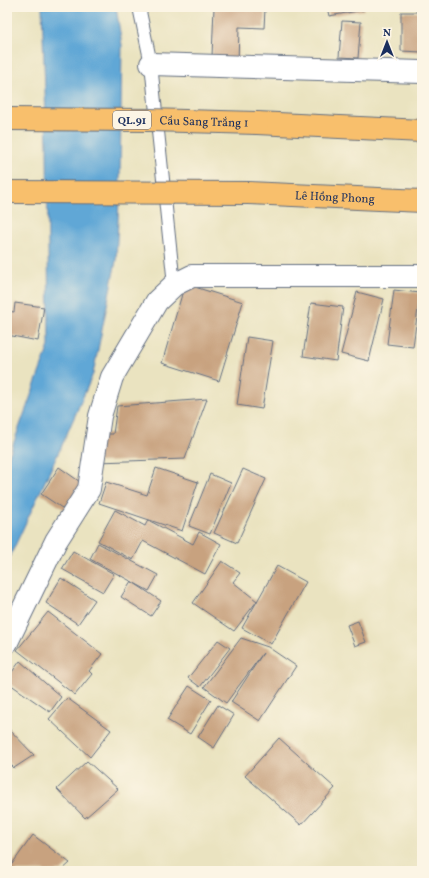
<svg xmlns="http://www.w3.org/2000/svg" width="429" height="878" font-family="Vollkorn,serif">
<rect width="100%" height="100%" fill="#fcf5e5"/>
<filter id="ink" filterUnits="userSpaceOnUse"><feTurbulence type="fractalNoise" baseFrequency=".025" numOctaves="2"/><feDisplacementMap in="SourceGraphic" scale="8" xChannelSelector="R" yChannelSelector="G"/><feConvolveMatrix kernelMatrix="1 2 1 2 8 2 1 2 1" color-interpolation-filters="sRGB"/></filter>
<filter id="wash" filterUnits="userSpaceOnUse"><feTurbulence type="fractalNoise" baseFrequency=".012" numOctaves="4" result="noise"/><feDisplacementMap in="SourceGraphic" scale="16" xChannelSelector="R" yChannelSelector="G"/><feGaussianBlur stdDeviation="0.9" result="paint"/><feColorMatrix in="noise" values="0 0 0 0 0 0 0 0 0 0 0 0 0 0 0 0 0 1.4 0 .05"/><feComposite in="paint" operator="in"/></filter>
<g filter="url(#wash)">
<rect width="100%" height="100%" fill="#eae3c0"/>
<polygon fill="#60a7d6" stroke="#3e6b9a" points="42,7 116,7 122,45 120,179 116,261 93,374 63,443 7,563 7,461 49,346 47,147"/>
<g id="blocks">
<g fill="#c8a27f">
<polygon points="214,7 265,9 264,28 239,27 238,65 212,56"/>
<polygon points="327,7 364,7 364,10 329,16"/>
<polygon points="401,12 422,12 422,52 401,51"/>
<polygon points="342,21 361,22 358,58 339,57"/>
<polygon points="185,284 243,302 219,381 162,363"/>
<polygon points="394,290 420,293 413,347 387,344"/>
<polygon points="357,292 384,299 369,361 341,354"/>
<polygon points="15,303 44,307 38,341 7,335 7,311 14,312"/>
<polygon points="311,303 343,307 336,361 303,356"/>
<polygon points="247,337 273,341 262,409 237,405"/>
<polygon points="207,399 185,459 98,462 101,434 113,434 117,406"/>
<polygon points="59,467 83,484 65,510 41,494"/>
<polygon points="156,468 198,482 182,531 99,503 106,482 147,495"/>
<polygon points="243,469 266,479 237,543 214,533"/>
<polygon points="210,474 231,483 210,534 189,526"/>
<polygon points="115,510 145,526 148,520 193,544 199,532 221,544 205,574 143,541 133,560 98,541"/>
<polygon points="98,543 158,575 149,591 90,559"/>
<polygon points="73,551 114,574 103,592 62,569"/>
<polygon points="222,561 240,573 233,582 257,601 234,631 193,603"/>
<polygon points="277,566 306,582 271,644 242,628"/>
<polygon points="61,578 95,600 78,624 46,603"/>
<polygon points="131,581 161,601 151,616 121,597"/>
<polygon points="48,612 102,654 89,671 92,674 75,695 17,650"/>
<polygon points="358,621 366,642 355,646 347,625"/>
<polygon points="241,638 268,647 296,666 260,721 231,702 263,653 226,703 204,687"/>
<polygon points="218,640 230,648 200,687 188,678"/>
<polygon points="20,661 61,697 50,712 7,682 7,679"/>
<polygon points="189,686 211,700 190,734 167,720"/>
<polygon points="67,698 111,730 90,757 49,719"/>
<polygon points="218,705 234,715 214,748 198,737"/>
<polygon points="7,727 34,755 14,768 7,761"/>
<polygon points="279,738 335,788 301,825 245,776"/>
<polygon points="87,761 118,789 85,818 57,789"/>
<polygon points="33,835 70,863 61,871 7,871"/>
</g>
</g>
</g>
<g filter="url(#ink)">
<use href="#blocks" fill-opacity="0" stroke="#636e80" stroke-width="1"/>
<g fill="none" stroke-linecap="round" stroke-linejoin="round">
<defs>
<polyline id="lane" points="139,7 151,64 174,285"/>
<g id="street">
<polyline points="151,64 422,72"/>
<polyline points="7,642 56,541 89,489 100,416 112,377 157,301 174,285 192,276 422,276"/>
</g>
<g id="highway">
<polyline points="257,123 422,131"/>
<path id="s1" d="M 248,193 L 422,201"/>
</g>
</defs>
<use href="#lane" stroke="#636e80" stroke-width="14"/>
<use href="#street" stroke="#636e80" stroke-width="24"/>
<use href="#highway" stroke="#636e80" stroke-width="24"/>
<use href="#lane" stroke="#fff" stroke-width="12"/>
<use href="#street" stroke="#fff" stroke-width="22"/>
<use href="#highway" stroke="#f8bf6c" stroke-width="22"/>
<defs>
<g id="highway-bridge">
<path id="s2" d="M 7,119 L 149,120 L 257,123"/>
<polyline points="7,192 248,193"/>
</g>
</defs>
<use href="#highway-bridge" stroke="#636e80" stroke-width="24" stroke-linecap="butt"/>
<use href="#highway-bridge" stroke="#f8bf6c" stroke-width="22"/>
</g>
</g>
<g text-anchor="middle" stroke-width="3.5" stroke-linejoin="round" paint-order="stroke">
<rect fill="#fcf5e5" stroke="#5e6a86" stroke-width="1" x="113" y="111" width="38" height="18" rx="3"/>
<g font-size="11" font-weight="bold" fill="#1b2f5e">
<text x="132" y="124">QL.91</text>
</g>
<g font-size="12" fill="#1b2f5e" stroke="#fcf5e5">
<text dy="4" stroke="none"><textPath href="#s2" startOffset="197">Cầu Sang Trắng 1</textPath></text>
<text dy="4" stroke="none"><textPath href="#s1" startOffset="87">Lê Hồng Phong</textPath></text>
</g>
</g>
<rect width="429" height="878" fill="none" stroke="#fcf5e5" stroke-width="24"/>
<g transform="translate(387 42)" stroke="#fcf5e5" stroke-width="3" paint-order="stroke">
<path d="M0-3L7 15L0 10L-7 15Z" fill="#1b2f5e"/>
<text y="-6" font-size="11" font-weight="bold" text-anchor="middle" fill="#1b2f5e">N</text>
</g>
</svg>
